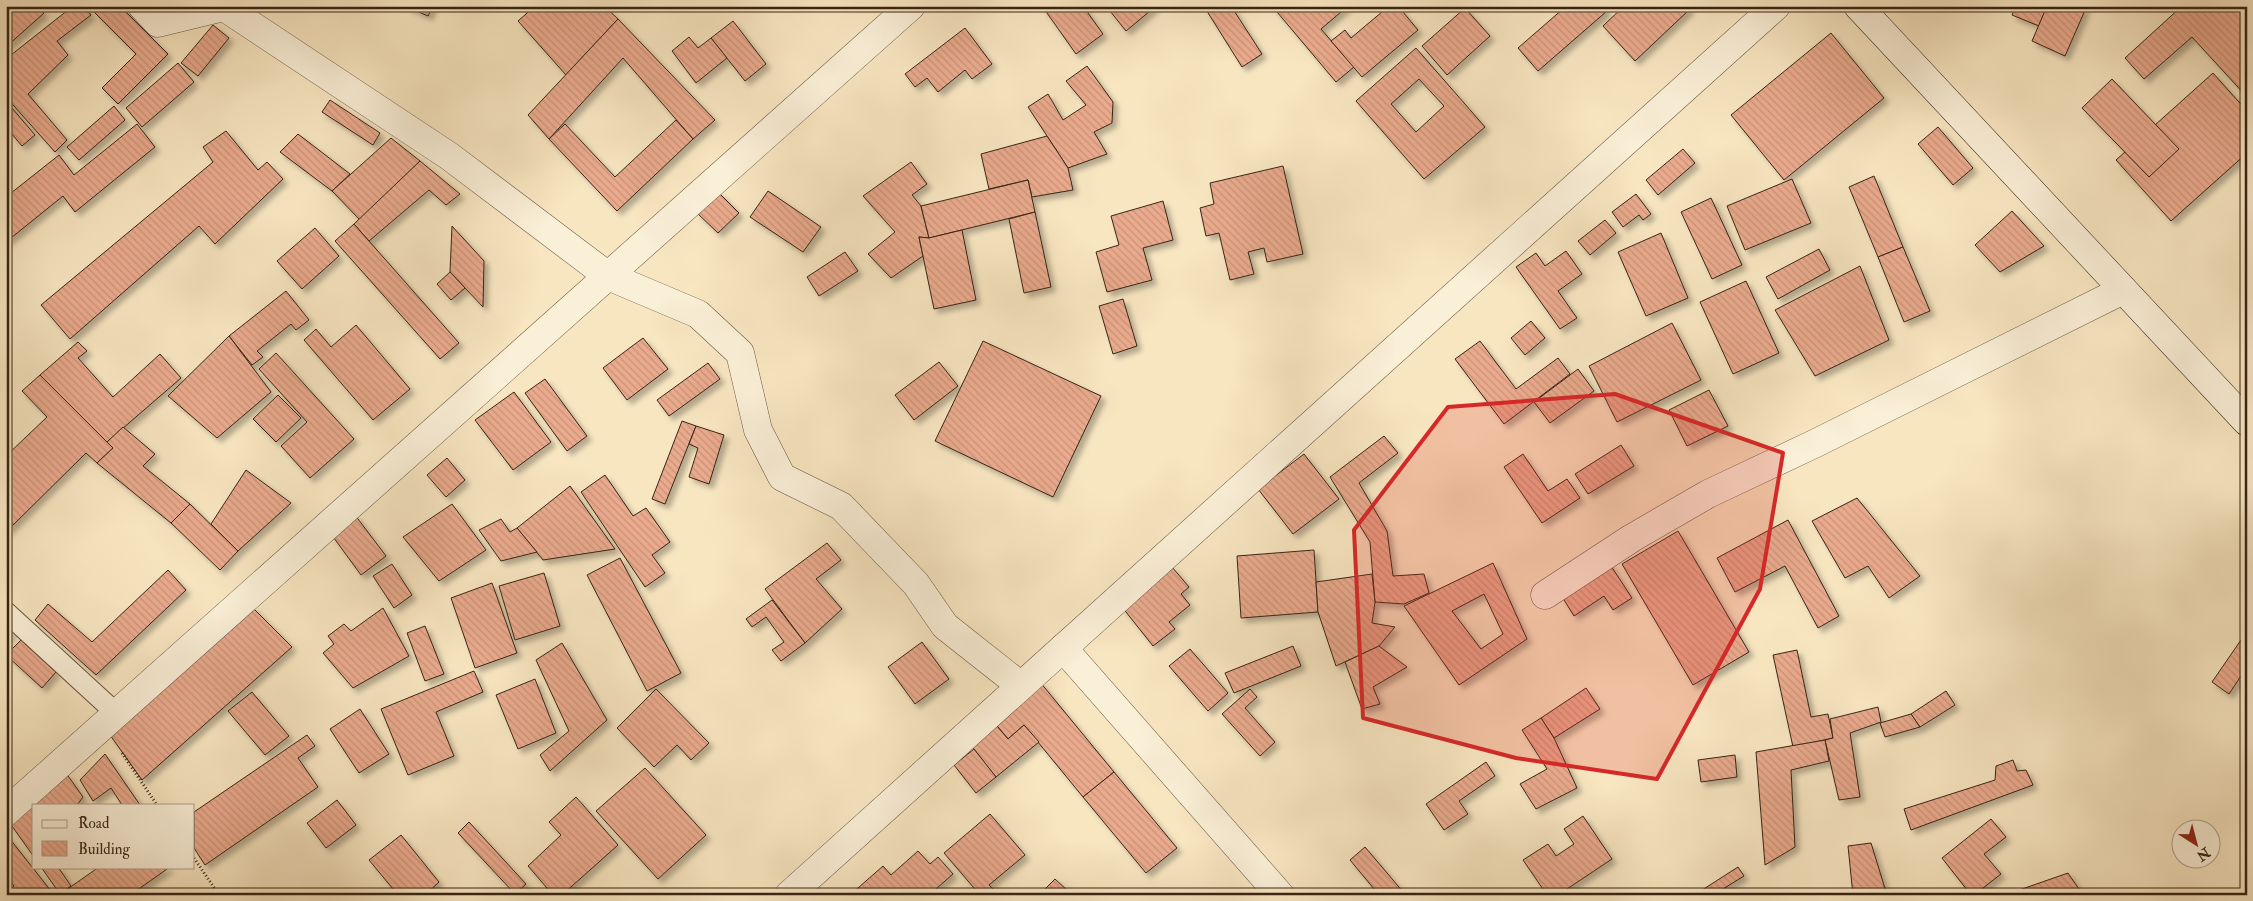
<svg xmlns="http://www.w3.org/2000/svg" width="2253" height="901" font-family="'IM FELL Double Pica',serif">
<defs>
<pattern id="building-back-hatch" width="6" height="6" patternUnits="userSpaceOnUse" patternTransform="scale(1.25)"><rect width="6" height="6" fill="#eaaa8d"/><path d="M-1 5l2 2M0 0l6 6M5-1l2 2" fill="none" stroke="#c99279"/></pattern>
<filter id="shadow"><feDropShadow dx="4.5" dy="4.5" stdDeviation="2.5" flood-color="#0004"/></filter>
</defs>
<rect width="100%" height="100%" fill="#f8e6c1"/>
<filter id="stains"><feTurbulence type="fractalNoise" baseFrequency=".004" numOctaves="4"/><feColorMatrix values="0 0 0 0 .2 0 0 0 0 .09 0 0 0 0 .02 0 0 0 .5 -.17"/></filter>
<radialGradient id="worn" r=".72"><stop offset=".6" stop-color="#630" stop-opacity="0"/><stop offset="1" stop-color="#630" stop-opacity=".3"/></radialGradient>
<g fill="url(#building-back-hatch)" stroke="#372415" fill-rule="evenodd" filter="url(#shadow)">
<polygon points="6,6 38,6 44,13 6,47"/>
<polygon points="73,6 84,6 91,15 57,41 68,55 28,94 67,140 55,152 6,97 6,50 11,55"/>
<polygon points="100,6 120,6 168,54 118,104 102,88 136,54 94,12"/>
<polygon points="405,6 433,6 428,16"/>
<polygon points="535,6 604,6 618,19 566,75 518,21"/>
<polygon points="1042,6 1083,6 1103,34 1076,54"/>
<polygon points="1106,6 1156,6 1126,31"/>
<polygon points="1207,6 1231,6 1262,54 1242,67 1205,8"/>
<polygon points="1272,6 1348,6 1321,29 1354,67 1336,82"/>
<polygon points="1389,6 1398,6 1418,30 1362,77 1331,41 1345,30 1351,38"/>
<polygon points="1563,6 1603,6 1607,11 1538,71 1518,48 1564,8"/>
<polygon points="1624,6 1687,6 1690,9 1635,61 1603,26"/>
<polygon points="2016,6 2047,6 2039,26 2012,15"/>
<polygon points="2047,6 2086,8 2065,56 2032,41"/>
<polygon points="2182,6 2236,6 2247,18 2247,97 2192,37 2144,79 2125,58"/>
<polygon points="1465,8 1490,36 1447,75 1422,46"/>
<polygon points="618,19 715,120 693,139 623,58 549,139 528,115"/>
<polygon points="733,21 766,64 745,81 711,38"/>
<polygon points="213,25 229,38 198,76 181,63"/>
<polygon points="965,28 992,64 972,79 965,70 938,92 927,78 915,87 905,74"/>
<polygon points="1831,33 1884,98 1784,180 1731,115"/>
<polygon points="689,37 698,48 711,38 727,58 696,83 672,51"/>
<path d="M 1416,48 L 1485,127 L 1424,179 L 1356,101 ZM 1419,79 L 1444,106 L 1416,132 L 1391,104 Z"/>
<polygon points="178,63 194,82 142,127 126,108"/>
<polygon points="1087,66 1113,102 1112,123 1094,132 1107,154 1068,168 1028,107 1048,94 1063,120 1086,105 1066,81"/>
<polygon points="2213,73 2247,111 2247,153 2171,221 2116,160"/>
<polygon points="2112,79 2179,149 2149,177 2082,108"/>
<polygon points="330,100 380,133 373,145 322,112"/>
<polygon points="6,101 35,135 22,146 6,127"/>
<polygon points="114,106 125,120 79,160 67,147"/>
<polygon points="676,120 693,139 617,211 549,139 565,124 615,177"/>
<polygon points="137,124 155,147 75,212 63,196 6,242 6,197 59,155 74,175"/>
<polygon points="1938,127 1973,168 1953,185 1918,144"/>
<polygon points="226,131 258,170 267,162 283,179 215,244 199,226 70,339 41,305 213,162 203,147"/>
<polygon points="298,134 350,174 332,191 280,152"/>
<polygon points="1047,136 1068,168 1073,190 1032,197 1028,180 989,189 981,154"/>
<polygon points="391,138 420,161 360,220 332,191"/>
<polygon points="1683,149 1695,163 1658,195 1646,180"/>
<polygon points="420,161 460,194 446,205 429,190 369,241 354,224"/>
<polygon points="911,162 927,184 912,195 921,206 929,238 919,237 923,256 891,278 868,254 895,232 863,196"/>
<polygon points="1283,166 1303,254 1267,262 1264,248 1248,252 1254,274 1230,280 1219,233 1206,236 1200,208 1214,204 1210,183"/>
<polygon points="1874,176 1903,247 1878,257 1849,187"/>
<polygon points="1792,179 1811,223 1745,250 1727,206"/>
<polygon points="1028,180 1035,212 929,238 921,206"/>
<polygon points="768,191 821,227 803,252 750,217"/>
<polygon points="718,192 739,213 718,233 696,212"/>
<polygon points="1636,194 1651,214 1643,220 1639,215 1623,227 1612,212"/>
<polygon points="1711,198 1742,265 1712,279 1681,212"/>
<polygon points="1163,201 1173,240 1143,248 1152,280 1107,292 1096,252 1119,245 1111,216"/>
<polygon points="2012,211 2044,246 2000,272 1975,245"/>
<polygon points="1035,212 1051,287 1024,293 1009,219"/>
<polygon points="1605,220 1616,233 1590,255 1578,241"/>
<polygon points="354,224 459,343 440,359 335,241"/>
<polygon points="452,226 484,261 483,307 450,272"/>
<polygon points="315,228 339,256 302,289 277,261"/>
<polygon points="962,230 976,300 934,309 919,237 929,238"/>
<polygon points="1661,233 1688,298 1646,316 1618,252"/>
<polygon points="1903,247 1930,311 1904,322 1878,257"/>
<polygon points="1819,249 1830,270 1778,299 1766,277"/>
<polygon points="1566,251 1582,274 1558,291 1577,318 1560,329 1516,267 1536,253 1545,266"/>
<polygon points="845,252 858,271 819,296 807,277"/>
<polygon points="1860,266 1889,340 1815,376 1775,310"/>
<polygon points="450,272 465,288 451,300 437,284"/>
<polygon points="1746,281 1779,353 1733,374 1700,302"/>
<polygon points="286,291 309,320 296,330 291,324 257,351 263,357 252,365 229,336"/>
<polygon points="1123,299 1137,346 1113,354 1099,306"/>
<polygon points="1531,321 1545,338 1525,355 1511,338"/>
<polygon points="1672,323 1701,380 1617,422 1589,366"/>
<polygon points="356,325 410,389 373,420 304,340 316,329 331,347"/>
<polygon points="229,336 271,392 217,438 168,396"/>
<polygon points="643,338 668,369 627,400 603,368"/>
<polygon points="983,341 1101,396 1053,497 935,441"/>
<polygon points="1480,341 1516,389 1558,358 1570,374 1504,424 1455,359"/>
<polygon points="78,342 87,351 78,358 113,397 160,354 181,378 107,442 40,375"/>
<polygon points="276,353 354,439 310,478 281,446 307,422 259,369"/>
<polygon points="939,362 958,386 914,420 895,395"/>
<polygon points="708,363 720,379 669,416 657,400"/>
<polygon points="1578,369 1594,391 1550,423 1534,402"/>
<polygon points="40,375 113,448 97,463 86,453 6,532 6,456 47,417 22,391"/>
<polygon points="545,379 587,436 567,451 525,393"/>
<polygon points="1709,390 1728,426 1687,446 1669,410"/>
<polygon points="514,392 551,442 513,470 475,420"/>
<polygon points="278,395 301,418 276,442 253,419"/>
<polygon points="682,421 696,426 665,504 652,499"/>
<polygon points="696,426 724,435 709,484 689,477 698,448 689,444"/>
<polygon points="123,427 155,454 143,466 190,504 171,523 97,463 113,448 107,442"/>
<polygon points="1384,436 1398,453 1359,483 1387,531 1393,576 1424,574 1429,593 1404,604 1375,602 1370,542 1330,477"/>
<polygon points="1621,445 1634,466 1588,494 1575,474"/>
<polygon points="1304,454 1339,499 1293,534 1258,489"/>
<polygon points="1523,454 1548,491 1567,479 1580,498 1542,523 1504,467"/>
<polygon points="447,458 465,480 446,497 427,475"/>
<polygon points="246,470 291,503 238,551 211,524"/>
<polygon points="605,475 633,516 646,508 670,542 652,555 665,573 645,587 581,492"/>
<polygon points="570,486 615,549 543,560 517,528"/>
<polygon points="1857,498 1920,576 1889,598 1868,566 1845,578 1812,521"/>
<polygon points="190,504 238,551 220,570 171,523"/>
<polygon points="452,504 486,550 439,581 403,537"/>
<polygon points="355,515 386,556 361,575 331,534"/>
<polygon points="501,519 510,532 517,528 537,552 501,561 479,530"/>
<polygon points="1788,520 1839,616 1818,628 1785,566 1735,592 1717,558"/>
<polygon points="1678,531 1749,652 1693,685 1622,564"/>
<polygon points="827,543 841,560 816,579 842,609 805,643 765,589"/>
<polygon points="1314,550 1318,612 1241,618 1237,556"/>
<polygon points="620,558 681,673 647,691 587,575"/>
<path d="M 1493,563 L 1527,639 L 1459,685 L 1404,606 ZM 1484,594 L 1503,634 L 1481,649 L 1452,611 Z"/>
<polygon points="1609,563 1632,598 1613,610 1604,596 1574,616 1561,595"/>
<polygon points="392,564 412,595 394,608 373,576"/>
<polygon points="1172,567 1189,587 1181,594 1190,605 1169,622 1175,629 1153,646 1122,607"/>
<polygon points="168,570 186,590 96,675 35,620 48,604 92,642"/>
<polygon points="544,573 560,626 515,640 499,586"/>
<polygon points="1372,574 1375,602 1372,623 1395,627 1379,646 1336,666 1318,612 1316,582"/>
<polygon points="492,583 517,653 475,668 451,598"/>
<polygon points="772,600 805,643 781,661 772,650 784,642 766,617 752,627 746,619"/>
<polygon points="252,607 292,647 142,780 110,735"/>
<polygon points="383,608 409,656 353,688 323,653 334,644 328,636 344,624 351,631"/>
<polygon points="425,626 444,674 425,681 407,633"/>
<polygon points="6,628 12,634 6,640"/>
<polygon points="21,640 56,672 42,688 6,655"/>
<polygon points="2241,640 2247,644 2247,667 2229,694 2212,682"/>
<polygon points="922,642 949,679 915,704 888,667"/>
<polygon points="562,643 607,720 550,771 540,755 569,731 536,660"/>
<polygon points="1293,646 1301,666 1234,693 1225,673"/>
<polygon points="1379,646 1407,667 1373,687 1380,704 1362,709 1345,662"/>
<polygon points="1190,649 1228,693 1208,711 1169,666"/>
<polygon points="1797,650 1811,717 1828,714 1833,738 1793,747 1773,655"/>
<polygon points="474,671 483,692 436,712 454,756 408,775 381,709"/>
<polygon points="535,679 556,733 518,749 496,695"/>
<polygon points="1040,682 1114,772 1083,797 1024,725 1008,739 993,721"/>
<polygon points="1586,688 1600,709 1554,738 1541,718"/>
<polygon points="656,689 709,743 691,760 677,745 654,767 617,728"/>
<polygon points="1250,689 1257,697 1245,708 1275,742 1260,756 1222,714"/>
<polygon points="1946,691 1955,705 1920,727 1911,714"/>
<polygon points="252,692 289,736 265,755 228,711"/>
<polygon points="1878,707 1881,722 1850,733 1860,797 1839,800 1825,740 1833,738 1830,719"/>
<polygon points="360,709 389,754 359,773 330,729"/>
<polygon points="1911,714 1920,727 1885,737 1880,723"/>
<polygon points="1541,718 1554,738 1577,788 1536,809 1520,784 1547,769 1522,730"/>
<polygon points="1024,725 1039,742 996,777 972,747 997,726 1008,739"/>
<polygon points="307,735 315,746 298,758 318,787 205,865 194,848 194,812"/>
<polygon points="1825,740 1829,761 1791,770 1795,847 1765,865 1756,752"/>
<polygon points="974,749 996,777 976,793 954,765"/>
<polygon points="105,754 140,805 122,805 111,788 93,801 80,780"/>
<polygon points="1735,755 1737,777 1701,782 1698,760"/>
<polygon points="2013,760 2017,771 2026,770 2033,785 1911,830 1904,809 1995,780 1996,766"/>
<polygon points="1486,762 1495,776 1459,801 1468,814 1444,830 1426,804"/>
<polygon points="645,768 706,835 658,879 596,811"/>
<polygon points="1114,772 1177,848 1146,873 1083,797"/>
<polygon points="66,773 83,797 77,805 34,805 34,857 7,819"/>
<polygon points="576,797 618,845 562,895 553,895 528,866 561,835 549,822"/>
<polygon points="337,800 356,825 326,848 307,823"/>
<polygon points="990,814 1025,855 989,885 996,892 993,895 980,895 944,853"/>
<polygon points="1583,816 1612,859 1558,895 1547,895 1523,860 1548,844 1556,856 1574,844 1564,829"/>
<polygon points="1991,819 2006,837 1984,854 2001,874 1974,895 1971,895 1942,858"/>
<polygon points="469,822 526,884 515,894 458,833"/>
<polygon points="6,834 51,891 46,895 6,895 14,886 6,877"/>
<polygon points="401,835 439,882 425,895 398,895 369,860"/>
<polygon points="1871,843 1887,895 1853,895 1848,846"/>
<polygon points="1365,847 1404,893 1402,895 1379,895 1350,860"/>
<polygon points="918,851 930,864 938,857 953,874 929,895 850,895 883,866 891,875"/>
<polygon points="41,867 58,867 71,886 60,894"/>
<polygon points="99,867 170,867 130,895 59,895"/>
<polygon points="1738,867 1744,876 1713,895 1700,895 1699,892"/>
<polygon points="2068,873 2083,895 2005,895"/>
<polygon points="1055,879 1068,891 1064,895 1039,895"/>
<polygon points="822,889 826,895 814,895"/>
</g>
<g fill="none" stroke-linecap="round" stroke-linejoin="round">
<defs>
<polyline id="lane" points="6,612 117,714"/>
<g id="street">
<polyline points="142,6 158,23 224,7 449,156 608,276 698,314 740,353 758,430 782,477 841,506 916,584 945,626 1021,686"/>
<polyline points="1545,595 1632,538 1708,494 1814,444 2123,290"/>
<polyline points="1063,648 1280,895"/>
<polyline points="6,812 911,6"/>
<polyline points="789,895 1776,6"/>
</g>
<polyline id="secondary" points="1858,6 2247,422"/>
</defs>
<use href="#lane" stroke="#675440" stroke-width="22"/>
<use href="#street" stroke="#675440" stroke-width="29"/>
<use href="#secondary" stroke="#372415" stroke-width="29"/>
<g stroke="#372415" stroke-width="3" stroke-dasharray="1 2.5" stroke-linecap="butt">
<polyline points="122,753 157,805"/>
<polyline points="194,858 219,895"/>
<polyline points="1514,895 1516,889"/>
</g>
<use href="#lane" stroke="#faefd7" stroke-width="20"/>
<use href="#street" stroke="#faefd7" stroke-width="28"/>
<use href="#secondary" stroke="#faefd7" stroke-width="28"/>
</g>
<path fill="#d62828" fill-opacity="0.2" stroke="#d62828" stroke-width="4" stroke-linejoin="round" d="M 1615,394 L 1783,453 L 1760,589 L 1657,779 L 1516,758 L 1363,718 L 1354,530 L 1448,407 Z"/>
<rect width="2253" height="901" fill="none" stroke="#f8e6c1" stroke-width="25"/>
<rect x="8" y="8" width="2238" height="886" fill="none" stroke="#372415" stroke-width="2.5"/>
<rect x="12" y="12" width="2228" height="876" fill="none" stroke="#372415"/>
<rect x="32" y="804" width="162" height="65" fill="#faefd7" stroke="#ac9e89"/>
<rect x="42" y="820" width="25" height="8" fill="#faefd7" stroke="#ac9e89"/>
<text x="78" y="828" font-size="15" fill="#372415">Road</text>
<rect x="42" y="841" width="25" height="15" fill="url(#building-back-hatch)" stroke="#ac9e89"/>
<text x="78" y="854" font-size="15" fill="#372415">Building</text>
<g transform="translate(2196 844) rotate(144)"><circle r="24" fill="#faefd7" stroke="#ac9e89"/>
<path d="M0-4L9 19L0 12L-9 19Z" fill="#8f2418"/>
<text y="-8" font-size="14" font-weight="bold" text-anchor="middle" fill="#372415">N</text>
</g>
<rect width="100%" height="100%" filter="url(#stains)"/>
<rect width="100%" height="100%" fill="url(#worn)"/>
</svg>
